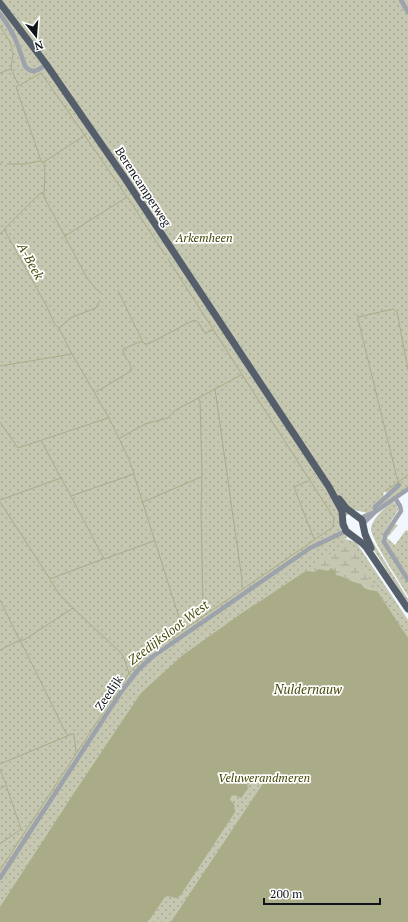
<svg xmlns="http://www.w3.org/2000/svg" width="408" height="922" font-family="'PT Serif',serif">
<defs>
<pattern id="grass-dots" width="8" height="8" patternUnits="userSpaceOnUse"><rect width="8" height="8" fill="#c6c7b0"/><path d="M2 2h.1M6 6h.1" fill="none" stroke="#a9aa97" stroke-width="1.8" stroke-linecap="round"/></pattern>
<pattern id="wetland-marsh" width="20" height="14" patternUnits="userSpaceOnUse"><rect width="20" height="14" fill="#c6c7b0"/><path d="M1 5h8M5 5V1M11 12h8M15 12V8" fill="none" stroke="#a9aa97"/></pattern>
</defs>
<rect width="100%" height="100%" fill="#f2f7fe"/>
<g fill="url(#grass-dots)">
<polygon points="0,0 408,0 408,487 378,508 388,493 385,492 383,493 384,496 371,512 367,513 355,510 341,519 341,530 352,539 347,537 345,539 356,542 408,620 408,922 0,922"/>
<path d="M 393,502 L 397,504 L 398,510 L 382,536 L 382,540 L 408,583 L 408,596 C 402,586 369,536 371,528 C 373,518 384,508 393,502 Z"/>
<polygon points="394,524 398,525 387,538 395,545 406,530 408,531 408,577 386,543 386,537"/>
<polygon points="371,539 408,599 408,604 368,541"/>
</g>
<path fill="url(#wetland-marsh)" d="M 348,542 L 377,591 C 371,591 363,589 361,584 L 350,581 L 328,571 L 306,571 Z"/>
<path fill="#aaab87" d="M 331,568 L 335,571 L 336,575 C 345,576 351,583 361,584 C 363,589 371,591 377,591 L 408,638 L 408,922 L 171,922 L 262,785 L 262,779 L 257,775 L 252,776 L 247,786 L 249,787 L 241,798 L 234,795 L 230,797 L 230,800 L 234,804 L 235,812 L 180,896 L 176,898 L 168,896 L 165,897 L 150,919 L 147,922 L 0,922 L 0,907 L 74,793 L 141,693 L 183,655 L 242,613 L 306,571 L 314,572 L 319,569 L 328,571 Z"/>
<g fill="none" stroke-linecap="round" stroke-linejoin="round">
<g stroke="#aaab87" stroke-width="1">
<polyline points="0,26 10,42 13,54 11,69 18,84"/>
<polyline points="0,73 11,69"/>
<polyline points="44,162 41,161 16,87 41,73 72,117 127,197 65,236"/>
<polyline points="0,164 2,164"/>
<polyline points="7,164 25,164 40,161"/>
<polyline points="44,193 44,197 87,278 96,289 101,293"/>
<polyline points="128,198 165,255"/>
<polyline points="0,234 4,230"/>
<polyline points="118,291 142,340"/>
<polyline points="357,315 398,482"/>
<polyline points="359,317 393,309 397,312 408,370"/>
<polyline points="59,328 72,317 96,308 100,300"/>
<polyline points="72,354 109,418 129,459 183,630"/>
<polyline points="0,366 72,354 59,328 54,323 47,307 4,229 39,194 44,192 45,174 44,162 85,135"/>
<polyline points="215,389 242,580 242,588"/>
<path d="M 96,392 L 131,371 C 133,363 123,358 123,349 L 142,341 L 145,344 L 148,344 L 194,320 L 198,322 L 205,333 L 213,330"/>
<polyline points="198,398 200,401 202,473 201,511 203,604 201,617"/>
<polyline points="0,422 18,448 108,418"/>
<polyline points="120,438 145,424 168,418 174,411 241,375"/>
<polyline points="42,442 61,478"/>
<polyline points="134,474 71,496 104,559 154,541"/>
<polyline points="308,481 294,487 314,539"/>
<polyline points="387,490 408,475"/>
<polyline points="0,500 61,478 71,496"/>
<polyline points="0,502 50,579 103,559"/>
<polyline points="143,502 201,477"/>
<polyline points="0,600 19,639 20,640 24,640 73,608 60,595 50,580"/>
<polyline points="73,608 121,653 124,658 129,673"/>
<polyline points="0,650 20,640 67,735"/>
<polyline points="0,764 72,734 74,734 76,752"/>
<polyline points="0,769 6,784"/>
<polyline points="0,789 6,785 21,829 0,844"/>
<polyline points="0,870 129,673 143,659 160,646 333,527 334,518 168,259"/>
</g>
<g stroke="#9da3aa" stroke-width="4.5">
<polyline points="401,0 408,12"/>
<path d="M 0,14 C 14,32 18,45 25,66 C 32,75 39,70 46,64"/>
<polyline points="395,498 400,506 401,511 385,535 384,542 408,580"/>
<polyline points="360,518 375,512 408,489"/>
<polyline points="364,523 375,512 375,507 399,485"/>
<polyline points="0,878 121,692 138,670 152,657 310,548 346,531"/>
</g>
<g stroke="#555e6b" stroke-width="7">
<polyline points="0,3 46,64 124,177 329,487 342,511 343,524 346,531 362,543 366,547 408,609"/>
<polyline points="339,499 346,508 362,520 365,534 371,548"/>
</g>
</g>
<g text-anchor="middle" stroke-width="3.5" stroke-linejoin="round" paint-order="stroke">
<g font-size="12" fill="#10141a" stroke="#fff">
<text transform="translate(143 187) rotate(57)" y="4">Berencamperweg</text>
<text transform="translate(109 693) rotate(-56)" y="4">Zeedijk</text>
</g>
<g font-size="12" font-style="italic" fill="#464504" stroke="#fff">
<text x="204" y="242">Arkemheen</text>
<text x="264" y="782">Veluwerandmeren</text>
</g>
<g font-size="13" font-style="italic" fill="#4a490a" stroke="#fff">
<text transform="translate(31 261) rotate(61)" y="5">A-Beek</text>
<text transform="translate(168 632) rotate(-37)" y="5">Zeedijksloot West</text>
<text x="308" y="694">Nuldernauw</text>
</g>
</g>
<g transform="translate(36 36) rotate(163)" stroke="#ffffff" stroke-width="3" paint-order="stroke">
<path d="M0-3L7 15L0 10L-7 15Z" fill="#10141a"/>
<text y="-6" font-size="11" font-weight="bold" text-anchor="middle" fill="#10141a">N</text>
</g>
<path d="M264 898v6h116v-6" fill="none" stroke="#10141a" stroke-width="2"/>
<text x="270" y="898" font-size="12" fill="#10141a" stroke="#ffffff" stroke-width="3" paint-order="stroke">200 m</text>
</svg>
